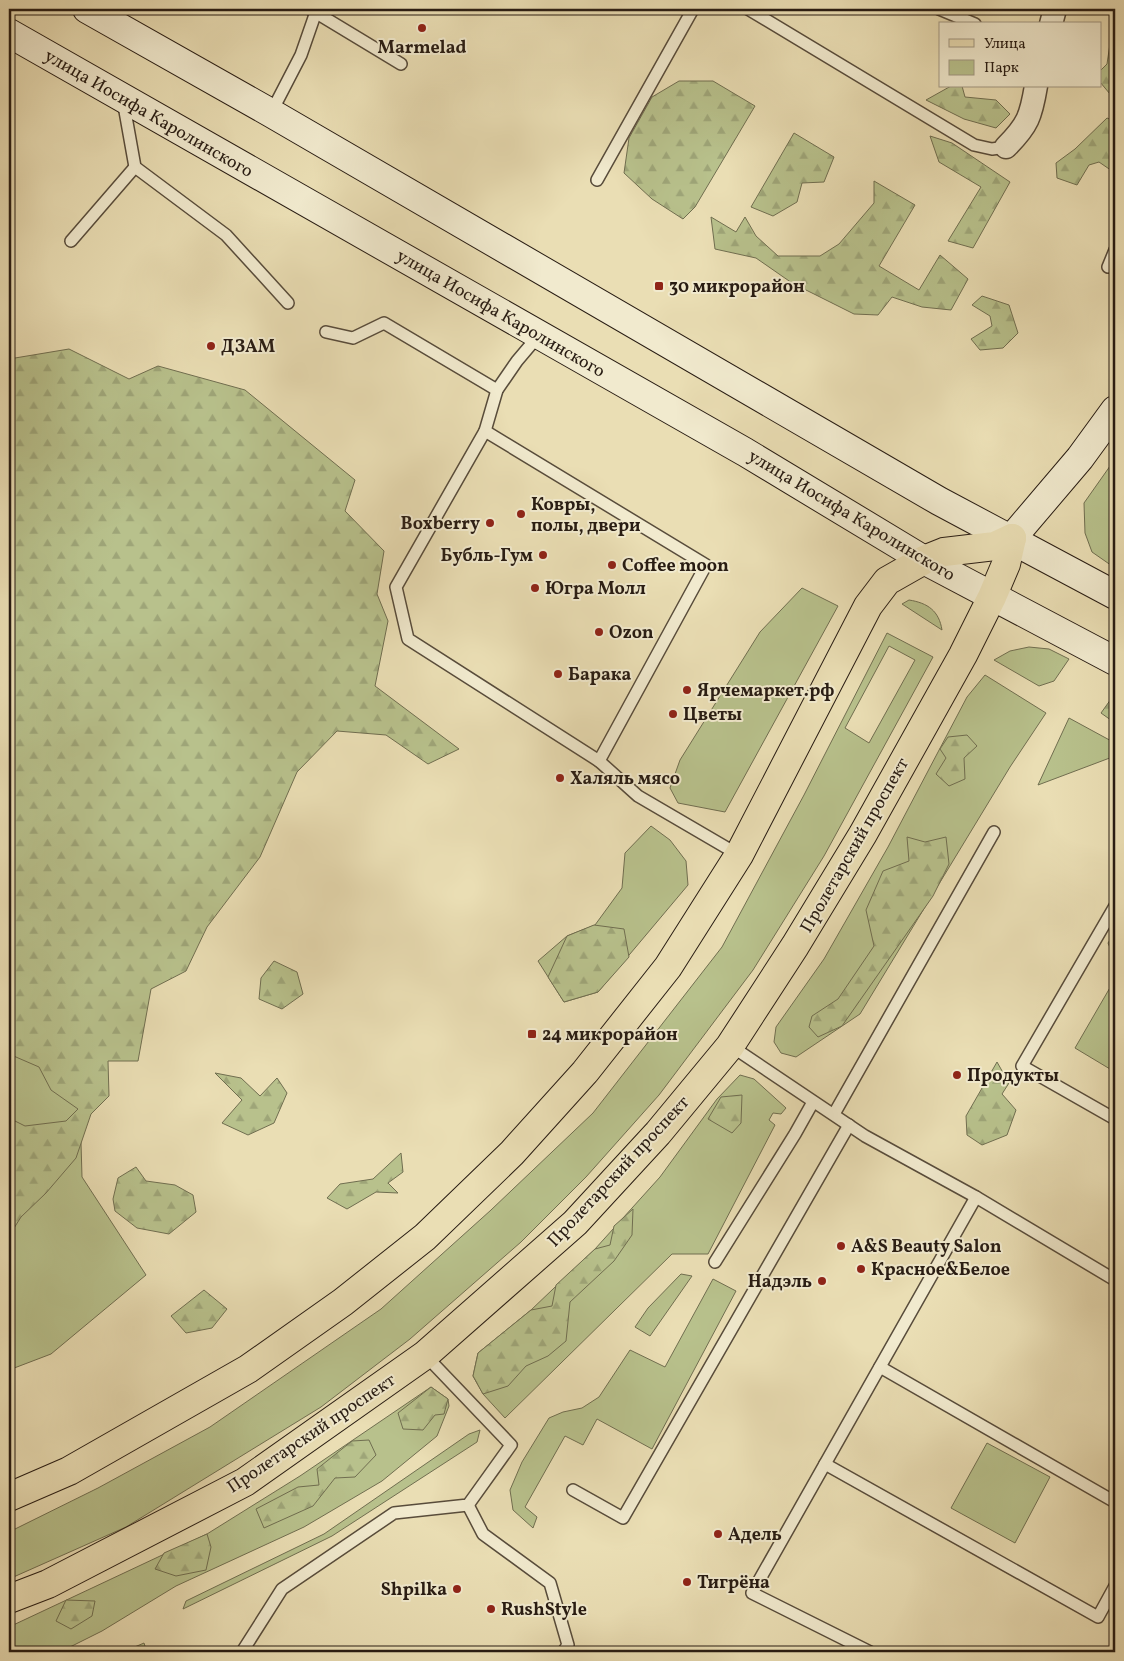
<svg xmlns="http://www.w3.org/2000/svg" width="1124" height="1661" font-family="Vollkorn,serif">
<defs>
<pattern id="forest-firs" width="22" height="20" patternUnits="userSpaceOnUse" patternTransform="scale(1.25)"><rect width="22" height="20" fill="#b8c18c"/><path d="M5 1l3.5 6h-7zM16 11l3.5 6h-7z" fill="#9ea578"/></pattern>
</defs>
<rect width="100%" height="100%" fill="#eadeb4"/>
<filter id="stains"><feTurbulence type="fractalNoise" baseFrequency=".004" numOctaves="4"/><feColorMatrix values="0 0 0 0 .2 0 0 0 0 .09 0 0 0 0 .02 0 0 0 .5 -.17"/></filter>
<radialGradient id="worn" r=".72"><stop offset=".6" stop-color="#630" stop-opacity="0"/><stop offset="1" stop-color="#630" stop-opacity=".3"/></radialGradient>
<g fill="#b8c18c" stroke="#706e50" fill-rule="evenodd">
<polygon points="1115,459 1115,568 1092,552 1085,533 1084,503"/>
<polygon points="802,588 838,606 725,812 678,803 670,788 680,760 760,632"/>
<path d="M 909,600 C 928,603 939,611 942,630 L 902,604 Z"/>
<path d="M 887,633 L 933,657 L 824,856 L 753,970 L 659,1095 L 586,1177 L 521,1242 L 410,1339 L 321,1407 L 126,1527 L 9,1579 L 9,1532 L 98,1488 L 210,1427 L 381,1309 L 491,1210 L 593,1113 L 722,947 L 804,795 ZM 889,646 L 915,660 L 869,743 L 845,728 Z"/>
<polygon points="1029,647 1049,649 1069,659 1054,681 1039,686 994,660 1010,651"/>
<polygon points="985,675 1046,713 1010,767 860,1014 796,1057 781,1053 774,1042 776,1027 824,959 888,847 967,697"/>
<polygon points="1069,718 1115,743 1115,756 1038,785"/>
<polygon points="651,826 670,840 686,861 688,885 598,992 564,1002 538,961 567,936 595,925 622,888 625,853"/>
<polygon points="1115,979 1115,1072 1075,1048"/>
<polygon points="9,1039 79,1075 82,1177 146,1275 51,1354 9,1370"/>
<polygon points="740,1075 754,1079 786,1108 781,1114 773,1113 769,1120 775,1125 708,1254 672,1254 505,1418 483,1394 473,1376 478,1353 531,1310 595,1249 660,1177 717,1099"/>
<polygon points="681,1274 692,1276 650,1336 635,1327 648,1308"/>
<polygon points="713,1279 736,1291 652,1449 597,1419 583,1445 565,1436 525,1507 537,1517 533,1528 513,1510 510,1490 522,1462 549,1418 563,1412 582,1408 599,1397 630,1350 665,1367"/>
<polygon points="431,1387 448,1399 449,1406 437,1436 382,1481 304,1527 176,1586 102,1631 60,1652 9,1652 9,1627 207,1534 300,1476"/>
<polygon points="480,1430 477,1442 332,1536 183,1609 186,1601 324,1534 469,1434"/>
<polygon points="987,1443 1050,1477 1015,1543 951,1508"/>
<polygon points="144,1643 147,1652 123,1652"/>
</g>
<g fill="url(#forest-firs)" stroke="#706e50">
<polygon points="1115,36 1115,97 1110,94 1100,82 1100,71 1107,64 1111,37"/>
<polygon points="679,81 713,81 755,106 695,207 683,219 652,199 624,173 629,138 652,97"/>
<polygon points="951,86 962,86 965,97 996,100 1010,114 996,128 964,119 926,100"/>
<polygon points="1107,118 1115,121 1115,173 1099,162 1089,165 1077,185 1057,178 1056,163 1075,149"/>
<polygon points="794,133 834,157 824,182 802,183 797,202 773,216 751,207"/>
<polygon points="930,136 952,143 1010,182 973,248 948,241 981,187 939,162"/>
<polygon points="874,181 915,205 879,266 919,290 940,255 968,279 951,310 922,307 892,297 878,315 854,314 792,283 756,258 715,249 711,217 736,232 745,217 756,236 778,256 820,256 839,244 874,203"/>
<polygon points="982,296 1009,305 1018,333 1003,348 980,350 971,339 992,326 990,316 972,305"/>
<polygon points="69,349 129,379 158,366 245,390 355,480 345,511 384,551 377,594 388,621 375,686 459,749 428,764 386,735 337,731 297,772 260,857 207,927 186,971 151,989 138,1061 108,1061 109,1096 91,1114 76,1158 46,1193 21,1217 9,1236 9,1118 25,1126 66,1121 78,1109 51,1090 39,1067 9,1054 9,359"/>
<polygon points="1111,699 1115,701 1115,723 1101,713"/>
<polygon points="967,735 977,746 964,758 965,779 949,786 936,774 946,758 940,749 948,737"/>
<polygon points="907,837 925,842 946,837 949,864 933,896 842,1026 818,1037 809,1027 812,1016 838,999 874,946 866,910 883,871 909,861"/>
<polygon points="594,925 624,929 629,957 598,992 564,1002 548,977 567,936"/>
<polygon points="1115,932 1115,960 1108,943"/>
<polygon points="274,961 297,972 303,994 282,1009 259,999 261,978"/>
<polygon points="997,1062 1009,1083 1002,1094 1016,1110 1007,1135 982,1145 967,1135 966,1116"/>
<polygon points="215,1073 241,1078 260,1096 277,1078 287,1093 274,1123 248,1135 222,1123 242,1100"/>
<polygon points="742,1095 741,1123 732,1133 708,1119 721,1097"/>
<polygon points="401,1153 403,1172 388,1183 398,1193 376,1192 347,1209 327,1198 340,1184 373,1179"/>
<polygon points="136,1167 146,1181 175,1185 193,1195 196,1212 169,1234 137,1228 115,1211 113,1199 118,1178"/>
<polygon points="633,1209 632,1235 614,1261 570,1302 566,1341 548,1356 526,1366 508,1386 483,1394 473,1376 478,1353 531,1310 552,1306 556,1285 595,1249 610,1245 614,1226"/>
<polygon points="204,1290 227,1309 212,1328 186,1333 171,1316"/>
<polygon points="431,1387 448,1399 444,1414 435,1415 423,1430 403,1429 398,1413"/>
<polygon points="369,1440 376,1455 355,1477 335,1478 313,1506 264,1528 256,1509 298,1487 319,1485 317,1469 352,1441"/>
<polygon points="207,1534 211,1547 206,1570 176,1576 155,1569 164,1553"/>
<polygon points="66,1600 95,1601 92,1616 71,1629 56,1621"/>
</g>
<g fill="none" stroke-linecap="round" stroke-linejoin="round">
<defs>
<g id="service">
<polyline points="310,9 401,64"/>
<polyline points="748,9 974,145 992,149 1006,147"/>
<polyline points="939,9 975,24"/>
<polyline points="123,100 135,167 226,235 288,303"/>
<polyline points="271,113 301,55 317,9"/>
<polyline points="597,180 693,9"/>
<polyline points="71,241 135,167"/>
<polyline points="1108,267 1115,250"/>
<polyline points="326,332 353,338 384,323 497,390"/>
<polyline points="539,335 517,361 497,390 485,431 396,587 408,639 599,761"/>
<polyline points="485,431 706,565 599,761 638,796 739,855"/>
<polyline points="1115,906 1022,1066 1115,1119"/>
<polyline points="731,1046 865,1136 976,1197 1115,1280"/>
<polyline points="834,1114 994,832"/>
<polyline points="715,1262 795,1134 813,1102"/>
<polyline points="880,1367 1115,1502"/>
<polyline points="825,1464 1098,1617 1115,1586"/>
<polyline points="573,1490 623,1518 849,1125"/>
<polyline points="468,1505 483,1534 550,1583 568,1645 563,1652"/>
<polyline points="242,1652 282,1589 394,1513 468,1505 511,1445 425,1355"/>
<polyline points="870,1652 752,1593 976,1197"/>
</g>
<g id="minor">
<polyline points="1051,24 1055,9"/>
<path d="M 1006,147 C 1028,125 1031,116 1036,86"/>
</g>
<g id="secondary">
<polyline points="87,9 271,113 939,501 1115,595"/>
<polyline points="9,33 745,452 924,560 1115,661"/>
<polyline points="1012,538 1080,458 1115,410"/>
</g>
<g id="primary">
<polyline points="9,1497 69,1471 248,1369 343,1302 425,1237 512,1153 585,1072 668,967 739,855 868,606 887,581 924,560 944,552 995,546 1012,538"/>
<polyline points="9,1599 48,1584 245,1482 425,1355 575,1223 658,1133 730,1046 795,946 863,834 963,655 992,597 1006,564 1012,538"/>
</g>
</defs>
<use href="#service" stroke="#584c3b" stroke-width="14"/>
<use href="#minor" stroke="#584c3b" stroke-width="25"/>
<use href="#secondary" stroke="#281c13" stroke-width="30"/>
<use href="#primary" stroke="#281c13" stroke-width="30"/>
<use href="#service" stroke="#f1eace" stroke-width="11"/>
<use href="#minor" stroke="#f1eace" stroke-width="22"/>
<use href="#secondary" stroke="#f1eace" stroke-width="28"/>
<use href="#primary" stroke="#eadeb4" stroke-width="28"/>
</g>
<g fill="#8f2418" stroke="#f1eace" stroke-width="2">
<circle cx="422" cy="28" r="5"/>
<rect x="654" y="281" width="10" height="10" rx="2.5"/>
<circle cx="211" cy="346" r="5"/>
<circle cx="521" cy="514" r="5"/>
<circle cx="490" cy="523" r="5"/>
<circle cx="543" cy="555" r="5"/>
<circle cx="612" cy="565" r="5"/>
<circle cx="535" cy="588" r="5"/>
<circle cx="599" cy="632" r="5"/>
<circle cx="558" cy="674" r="5"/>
<circle cx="687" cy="690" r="5"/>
<circle cx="673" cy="714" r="5"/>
<circle cx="560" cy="778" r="5"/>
<rect x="527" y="1029" width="10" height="10" rx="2.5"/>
<circle cx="957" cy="1075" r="5"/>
<circle cx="841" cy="1246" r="5"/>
<circle cx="861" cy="1269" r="5"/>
<circle cx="822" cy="1281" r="5"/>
<circle cx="718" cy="1534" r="5"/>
<circle cx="687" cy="1582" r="5"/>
<circle cx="457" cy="1589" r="5"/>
<circle cx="491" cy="1609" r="5"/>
</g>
<g text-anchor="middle" stroke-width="4" stroke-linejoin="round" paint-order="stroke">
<g font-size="18" font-weight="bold" fill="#281c13" stroke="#f1eace" text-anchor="start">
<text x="422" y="53" text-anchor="middle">Marmelad</text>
<text x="669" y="292">30 микрорайон</text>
<text x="221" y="352">ДЗАМ</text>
<text x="531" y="510">Ковры,<tspan x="531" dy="21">полы, двери</tspan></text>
<text x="480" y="529" text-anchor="end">Boxberry</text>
<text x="533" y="561" text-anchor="end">Бубль-Гум</text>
<text x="622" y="571">Coffee moon</text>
<text x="545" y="594">Югра Молл</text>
<text x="609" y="638">Ozon</text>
<text x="568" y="680">Барака</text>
<text x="697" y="696">Ярчемаркет.рф</text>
<text x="683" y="720">Цветы</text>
<text x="570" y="784">Халяль мясо</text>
<text x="542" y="1040">24 микрорайон</text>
<text x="967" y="1081">Продукты</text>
<text x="851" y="1252">A&amp;S Beauty Salon</text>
<text x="871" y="1275">Красное&amp;Белое</text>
<text x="812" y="1287" text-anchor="end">Надэль</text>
<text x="728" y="1540">Адель</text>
<text x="697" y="1588">Тигрёна</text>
<text x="447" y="1595" text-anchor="end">Shpilka</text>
<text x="501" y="1615">RushStyle</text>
</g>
<g font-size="18" fill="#281c13" stroke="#f1eace">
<text transform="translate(149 113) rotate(30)" y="6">улица Иосифа Каролинского</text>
<text transform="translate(501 313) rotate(30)" y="6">улица Иосифа Каролинского</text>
<text transform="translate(852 515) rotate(31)" y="6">улица Иосифа Каролинского</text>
<text transform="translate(854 845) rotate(-60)" y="6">Пролетарский проспект</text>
<text transform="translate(618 1171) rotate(-47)" y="6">Пролетарский проспект</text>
<text transform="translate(311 1433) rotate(-34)" y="6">Пролетарский проспект</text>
</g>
</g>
<rect width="1124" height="1661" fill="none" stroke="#eadeb4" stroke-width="30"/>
<rect x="10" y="10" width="1104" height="1641" fill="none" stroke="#281c13" stroke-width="2.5"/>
<rect x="15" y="15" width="1094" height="1631" fill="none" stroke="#281c13"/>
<rect x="939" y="22" width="162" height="65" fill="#f1eace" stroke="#a19883"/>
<rect x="949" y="39" width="25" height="8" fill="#eadeb4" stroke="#a19883"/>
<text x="984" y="48" font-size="15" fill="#281c13">Улица</text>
<rect x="949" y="60" width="25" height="15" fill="#b8c18c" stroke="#a19883"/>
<text x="984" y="72" font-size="15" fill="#281c13">Парк</text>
<rect width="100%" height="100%" filter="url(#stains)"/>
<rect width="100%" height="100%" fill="url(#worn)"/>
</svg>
